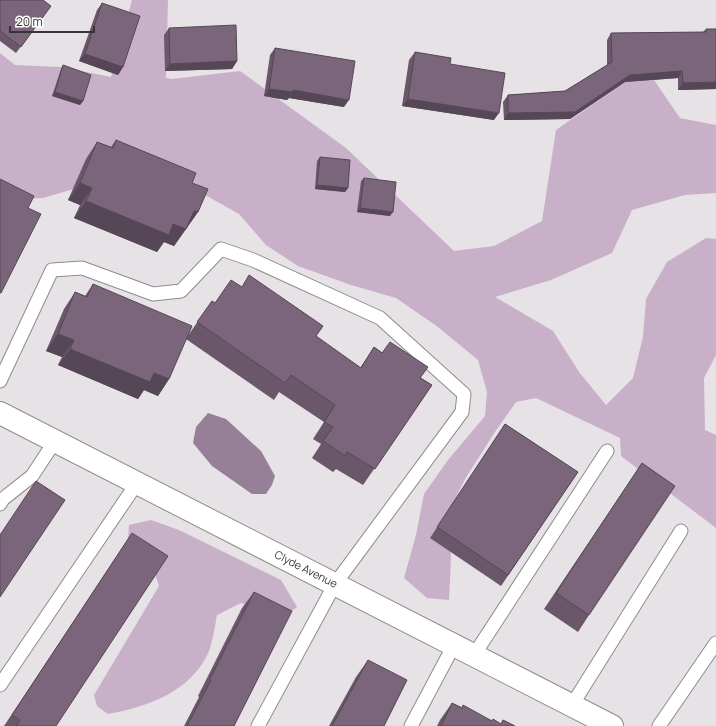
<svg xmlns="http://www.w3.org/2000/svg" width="716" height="726" font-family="Manrope,sans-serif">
<rect width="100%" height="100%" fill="#e6e2e6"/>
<g fill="#c8b1c8">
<polygon points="132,0 168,0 166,78 172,79 240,71 346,148 454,251 494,246 542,221 556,130 625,82 654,80 680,118 716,125 716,193 685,195 632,210 612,253 551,280 495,297 553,331 579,372 606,405 633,378 643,337 646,299 667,262 706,238 716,239 716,355 704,378 705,430 716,435 716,528 621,456 620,438 536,398 516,402 495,432 465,479 448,513 451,558 449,600 427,598 404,578 416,535 424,494 448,460 485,416 487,392 478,360 438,327 396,298 351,285 298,266 266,245 239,214 189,186 101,181 43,198 0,200 0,53 15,65 61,67 111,77"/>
<path d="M 151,520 L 179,530 L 281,580 L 297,607 L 285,616 L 241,603 L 217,615 C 215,626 213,640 209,651 C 192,691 148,707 108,714 L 97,706 L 94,695 L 159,586 L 150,559 L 128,540 L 129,525 Z"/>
</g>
<polygon fill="#978097" points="208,413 226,419 261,451 275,476 272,485 266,494 252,494 212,466 193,443 196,427"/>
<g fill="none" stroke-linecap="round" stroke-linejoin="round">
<defs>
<g id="service">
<polyline points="0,381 52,270 82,268 153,294 181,291 221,249 253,260 380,318 464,394 462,412 335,584 258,726"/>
<polyline points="0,504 3,499 32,476 55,441"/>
<polyline points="474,655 607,451"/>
<polyline points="0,685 137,483"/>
<polyline points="572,705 681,531"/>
<polyline points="411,726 454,645"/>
<polyline points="659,726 716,643"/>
</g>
<polyline id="minor" points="0,413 612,726"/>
</defs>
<use href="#service" stroke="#8f8b8f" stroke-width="15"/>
<use href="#minor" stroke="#8f8b8f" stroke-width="24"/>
<use href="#service" stroke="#fff" stroke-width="13"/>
<use href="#minor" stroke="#fff" stroke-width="22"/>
</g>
<g fill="#6a576a">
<polygon points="0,0 51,6 16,53 0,41"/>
<polygon points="102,3 123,67 118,75 79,61 97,10"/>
<polygon points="169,28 237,61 232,69 165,71 164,35"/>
<polygon points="706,29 716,29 716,90 716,89 678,90 678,78 625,82 570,119 504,120 503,102 508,95 565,91 607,65 607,40 611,33 703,32"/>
<polygon points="275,48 344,107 289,98 287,100 264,96 270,55"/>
<polygon points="415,52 450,64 494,120 402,106 409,60"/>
<polygon points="63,65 83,101 80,105 52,96 61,69"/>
<polygon points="116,140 192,183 198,212 174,246 164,242 157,252 74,218 80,205 68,200 86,159 97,142 111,147"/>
<polygon points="320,157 348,188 345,192 315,189 317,161"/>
<polygon points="364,178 390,216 357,212 361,181"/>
<polygon points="93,284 187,337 212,301 215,303 316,336 360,368 374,347 432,385 363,485 336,469 333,472 312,458 321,444 313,439 324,422 279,392 274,400 186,339 169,379 158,396 144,390 138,399 58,365 62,357 46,351 64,309 75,292 85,296"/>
<polygon points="505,424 578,472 501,586 430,538"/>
<polygon points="642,463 589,615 578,632 544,609"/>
<polygon points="132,533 56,726 4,726 121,550"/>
<polygon points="254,592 234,726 184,726 199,697 198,696 242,608"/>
<polygon points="368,660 384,726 329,726 356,677"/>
<polygon points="452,703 492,721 501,724 503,720 515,726 437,726 440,720"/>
</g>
<g fill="#564756">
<polygon points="85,54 123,67 118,75 79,61"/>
<polygon points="237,61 232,69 165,71 170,64"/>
<polygon points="682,71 678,78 625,82 570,119 504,120 508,113 630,75"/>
<polygon points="716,82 716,89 678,90 683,83"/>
<polygon points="269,89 293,90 349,100 344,107 289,98 287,100 264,96"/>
<polygon points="55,92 83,101 80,105 52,96"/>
<polygon points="408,99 499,113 494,120 402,106"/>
<polygon points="80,183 92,188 80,205 68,200"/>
<polygon points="317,185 348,188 345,192 315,189"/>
<polygon points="86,201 173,224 194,211 198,212 174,246 164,242 157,252 74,218"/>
<polygon points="360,208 393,212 390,216 357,212"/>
<polygon points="58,334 74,340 62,357 46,351"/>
<polygon points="70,349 154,373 169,379 158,396 144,390 138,399 58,365"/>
</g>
<g fill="#7b657b" stroke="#564756">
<polygon points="0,0 43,0 51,6 21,47 0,31"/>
<polygon points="102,3 140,16 123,67 85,54"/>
<polygon points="236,25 237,61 170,64 169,28"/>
<polygon points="706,29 716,29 716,82 683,83 682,71 630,75 575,112 508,113 508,95 565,91 612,62 611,33 706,32"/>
<polygon points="275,48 355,61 349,100 293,90 293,92 269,89"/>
<polygon points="415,52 451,58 450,64 505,73 499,113 408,99"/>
<polygon points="63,65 91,75 83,101 55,92"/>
<polygon points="116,140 196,173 192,183 208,189 198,212 194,211 186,229 173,224 169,235 86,201 92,188 80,183 97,142 113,148"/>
<polygon points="320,157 350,160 348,188 317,185"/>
<polygon points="364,178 396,182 393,212 360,208"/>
<polygon points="0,179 34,196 28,208 41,214 1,293 0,293"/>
<polygon points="249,275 323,326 316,336 361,368 374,347 382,353 390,342 428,367 420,378 432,385 375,469 347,452 345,456 323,441 333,427 324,422 335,405 291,375 285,383 197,322 212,301 215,303 231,280 242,287"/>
<polygon points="93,284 192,326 169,379 154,373 150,382 70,349 74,340 58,334 75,292 87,297"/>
<polygon points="505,424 578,472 508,575 437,527"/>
<polygon points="642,463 675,486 589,615 556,593"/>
<polygon points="36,481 65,500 0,597 0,535"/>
<polygon points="132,533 168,556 56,726 16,726 20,720 12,715"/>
<polygon points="254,592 292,611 234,726 187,726 211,680 210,679"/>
<polygon points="368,660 407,680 384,726 332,726"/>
<polygon points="452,703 462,708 463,705 492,721 493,719 501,724 503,720 515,726 441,726"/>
</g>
<g text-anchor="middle" stroke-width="4" stroke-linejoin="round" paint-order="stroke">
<g font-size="11" fill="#363436" stroke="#fff">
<text transform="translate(306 569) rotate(27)" y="4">Clyde Avenue</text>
</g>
</g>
<path d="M10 26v6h84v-6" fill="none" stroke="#363436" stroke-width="2"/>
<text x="16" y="26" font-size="12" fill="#363436" stroke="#ffffff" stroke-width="3" paint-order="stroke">20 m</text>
</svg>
